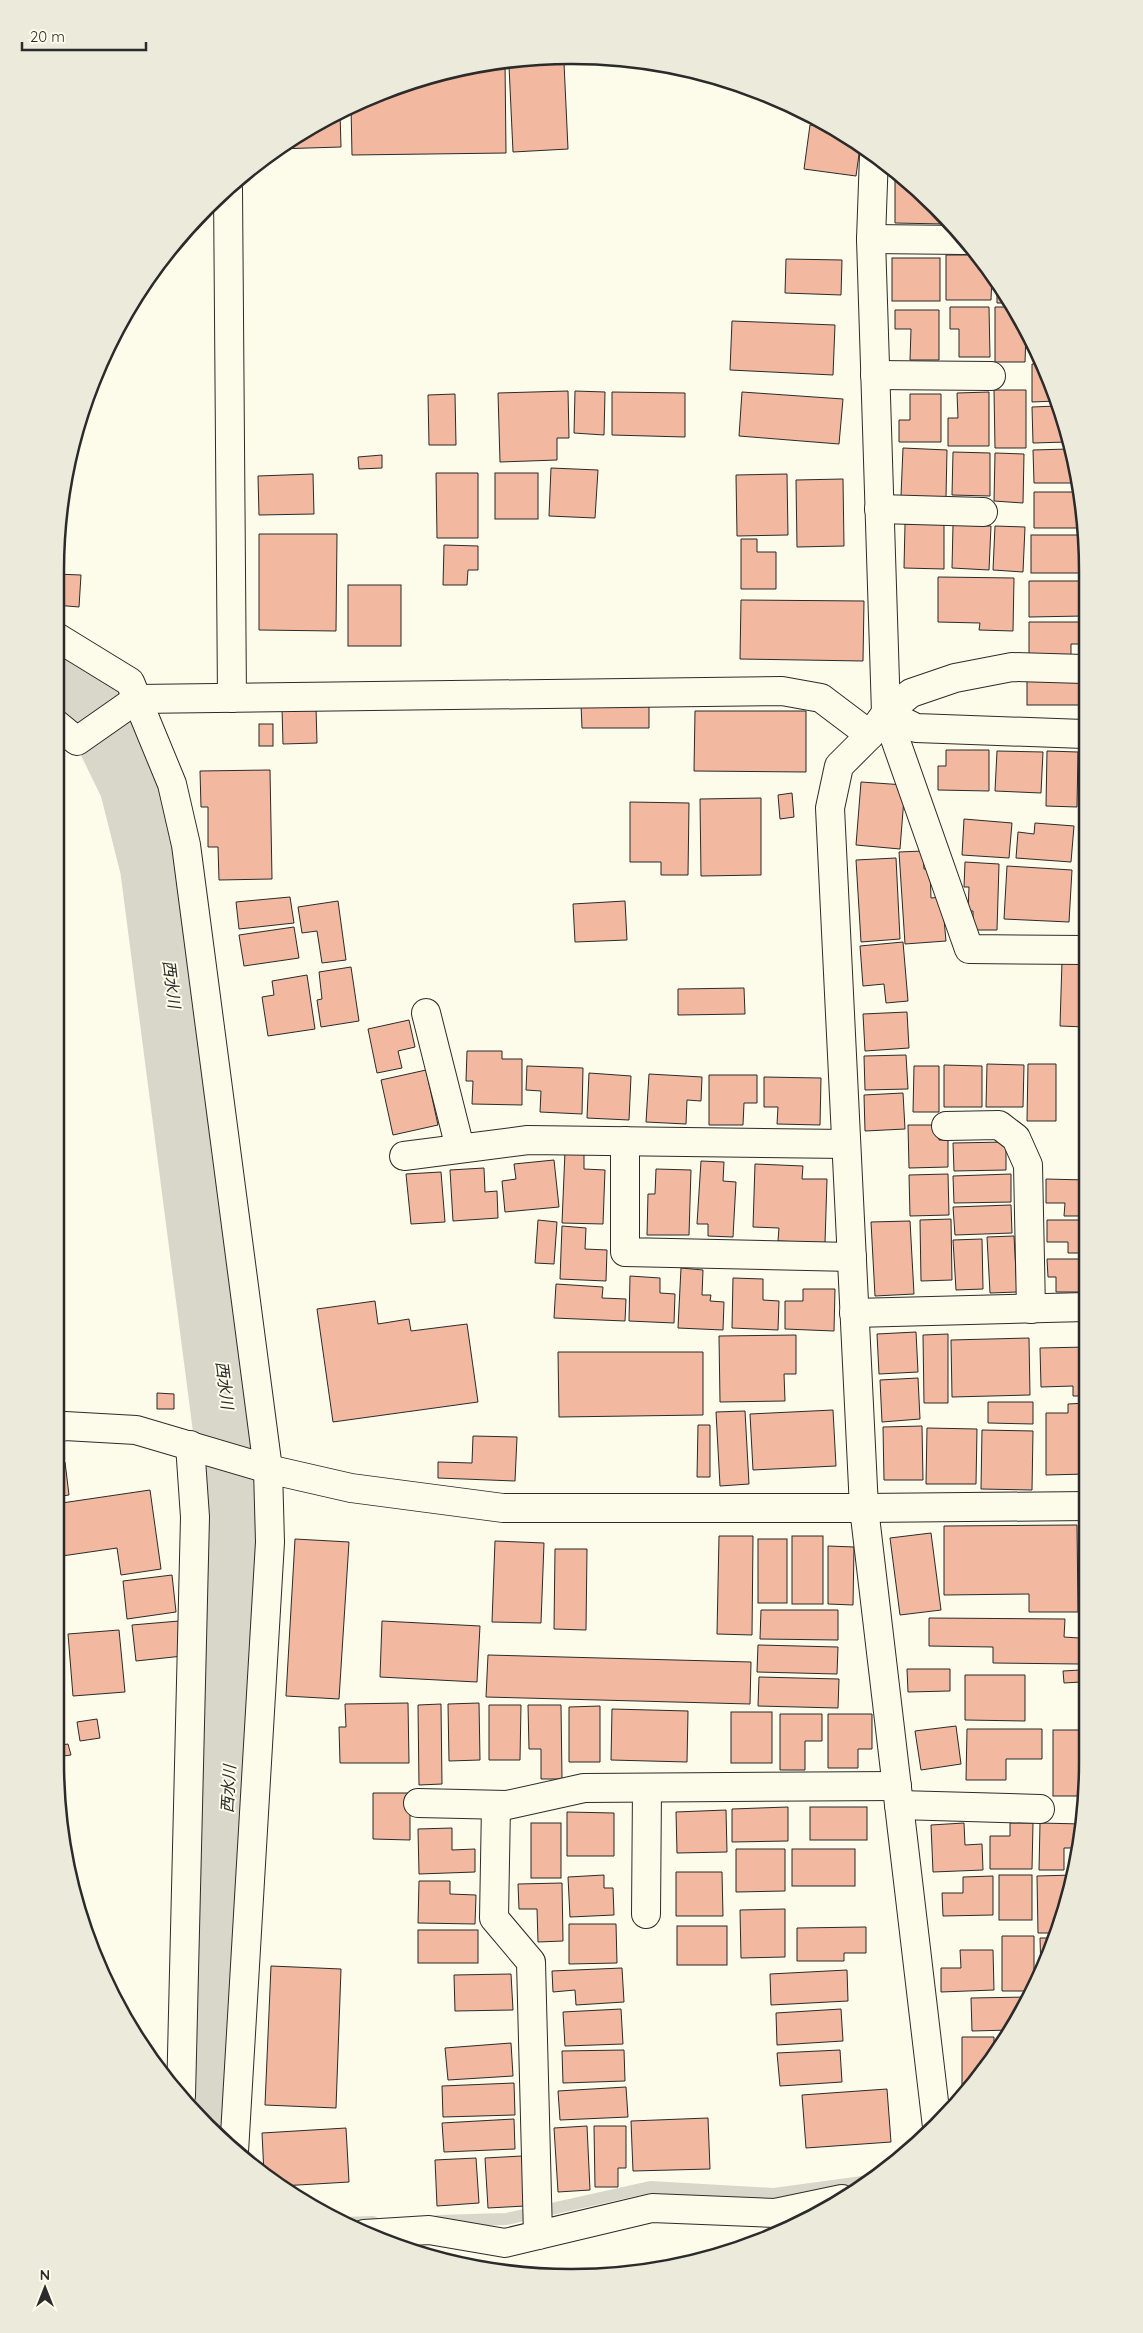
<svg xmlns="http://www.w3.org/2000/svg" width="1143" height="2333" font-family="Quicksand,'Noto Sans JP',sans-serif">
<rect width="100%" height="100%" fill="#fdfbea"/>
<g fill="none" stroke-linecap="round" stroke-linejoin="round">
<g stroke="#d8d7c9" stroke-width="12">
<polyline points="438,2221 506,2219 650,2187 774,2194 870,2181"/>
<polyline points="342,2223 373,2222"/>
</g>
<polyline stroke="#d8d7c9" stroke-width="74" points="55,681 107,724 136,784 157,867 235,1468 240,1557 224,1892 209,2126"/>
</g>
<g fill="#f2b8a0" stroke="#2b2b2b">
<polygon points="505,62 506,153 352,155 351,106 374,94 471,65"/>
<polygon points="564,63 568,149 513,152 509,66"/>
<polygon points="340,112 341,147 276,149 285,142"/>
<polygon points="810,125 828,128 860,147 856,176 804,169"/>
<polygon points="895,180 905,180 944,220 944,224 895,223"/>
<polygon points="214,200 214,213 201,213 206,206"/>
<polygon points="946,255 979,255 992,275 991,300 946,300"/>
<rect x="892" y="258" width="48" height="43"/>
<polygon points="786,259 842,260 841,295 785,293"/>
<polygon points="997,284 1008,303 997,303"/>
<polygon points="950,307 989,307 990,357 959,357 959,329 950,329"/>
<polygon points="995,307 1010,307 1026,334 1025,362 995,362"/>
<polygon points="895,310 939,310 939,360 910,360 911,329 895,329"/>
<polygon points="732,321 835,325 833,375 730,370"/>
<polygon points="1032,364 1043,364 1049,374 1056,401 1032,402"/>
<polygon points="994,390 1026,390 1026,448 995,448"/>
<polygon points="568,391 569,438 557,438 557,460 500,462 498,393"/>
<polygon points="575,391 605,392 604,435 574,433"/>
<polygon points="612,392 685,393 685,437 612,435"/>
<polygon points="742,392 843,399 839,444 739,436"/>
<polygon points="989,392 989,446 948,446 948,418 958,418 957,393"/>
<polygon points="455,394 456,445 429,445 428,395"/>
<polygon points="910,394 941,394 941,442 899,442 899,420 910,420"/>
<polygon points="1057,406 1067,442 1033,443 1032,407"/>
<polygon points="903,448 947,450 946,497 901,496"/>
<polygon points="1069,449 1078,483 1034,483 1033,450"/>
<polygon points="953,452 990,453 990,496 952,495"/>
<polygon points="995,453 1024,454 1023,503 994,501"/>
<polygon points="382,455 382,468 359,469 358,457"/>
<polygon points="551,468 598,470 595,518 549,516"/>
<polygon points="436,473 478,473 478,538 437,538"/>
<rect x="495" y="473" width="43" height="46"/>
<polygon points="313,474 314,514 259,515 258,476"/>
<polygon points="787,474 788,535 737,536 736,475"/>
<polygon points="843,479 844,546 797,547 796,480"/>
<polygon points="1034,492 1080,492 1084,504 1084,528 1034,528"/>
<polygon points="905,524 944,524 944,569 904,568"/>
<polygon points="953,525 991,526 989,570 952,568"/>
<polygon points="995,526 1025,527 1023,572 993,570"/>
<polygon points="259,534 337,534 336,631 259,630"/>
<rect x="1031" y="535" width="53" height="38"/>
<polygon points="741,539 757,539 757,552 776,552 776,589 741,589"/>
<polygon points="444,545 478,546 478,570 468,570 467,585 443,585"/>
<polygon points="55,574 81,575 79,607 55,605"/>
<polygon points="938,577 1014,578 1013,631 979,630 980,623 938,622"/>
<polygon points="1029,581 1084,581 1084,616 1029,617"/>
<rect x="348" y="585" width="53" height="61"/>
<polygon points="741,600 864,601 863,661 740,659"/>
<polygon points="1029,622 1084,622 1084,644 1071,644 1071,660 1029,660"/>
<rect x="1027" y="678" width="57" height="27"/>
<polygon points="649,703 649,728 582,728 581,704"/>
<polygon points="316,707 317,743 283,744 282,708"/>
<polygon points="695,711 806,711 806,772 694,771"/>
<rect x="259" y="724" width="14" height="22"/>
<polygon points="946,750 989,750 989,791 938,790 938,766 946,766"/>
<polygon points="997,751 1043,752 1041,793 995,791"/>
<polygon points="1047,751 1078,752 1077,807 1046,806"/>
<polygon points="270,770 272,879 219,880 218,847 208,847 208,807 201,807 200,771"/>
<polygon points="861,782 905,785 900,849 856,845"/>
<polygon points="792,793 794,817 780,819 778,795"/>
<polygon points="761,798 761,875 701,876 700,799"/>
<polygon points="630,802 689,803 688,875 661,875 661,862 630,862"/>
<polygon points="964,819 1012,823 1009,858 962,855"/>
<polygon points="1035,823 1074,826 1071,862 1016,858 1018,832 1034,834"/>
<polygon points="923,851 924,869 930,869 931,898 942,897 946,941 905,944 899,852"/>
<polygon points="896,858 900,939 861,942 856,860"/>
<polygon points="965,862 999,864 997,930 973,930 973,911 968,911 969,887 964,887"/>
<polygon points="1007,866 1072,870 1069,922 1004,919"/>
<polygon points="290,897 294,923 239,929 236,902"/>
<polygon points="338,901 346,960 322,963 317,931 302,933 298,907"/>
<polygon points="625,901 627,940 575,942 573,904"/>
<polygon points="294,927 299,958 244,966 239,935"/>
<polygon points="903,942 908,1001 886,1003 884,984 863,986 860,946"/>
<polygon points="1062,961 1085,962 1085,1027 1060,1026"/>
<polygon points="351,967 359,1021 321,1027 317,1000 322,999 319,972"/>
<polygon points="307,975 315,1029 268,1036 262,997 274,995 272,981"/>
<polygon points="744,988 745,1014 678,1015 678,989"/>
<polygon points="907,1012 909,1048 865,1051 863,1014"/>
<polygon points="409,1020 415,1047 398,1051 402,1068 377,1073 368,1029"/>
<polygon points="467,1051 502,1051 502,1059 522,1059 522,1105 472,1104 473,1081 466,1081"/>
<polygon points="906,1055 908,1089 865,1090 864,1056"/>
<polygon points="987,1064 1024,1065 1023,1107 986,1107"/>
<polygon points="1028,1064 1056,1064 1056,1121 1027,1121"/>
<polygon points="944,1065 982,1066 982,1107 944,1107"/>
<polygon points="527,1066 583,1068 582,1114 540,1112 541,1091 526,1090"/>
<polygon points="914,1066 939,1066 939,1112 913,1112"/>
<polygon points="426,1070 438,1125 393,1135 381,1080"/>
<polygon points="589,1073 631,1076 629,1120 587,1118"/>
<polygon points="649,1074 702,1077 701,1101 687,1100 686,1124 646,1122"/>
<polygon points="709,1075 757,1075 757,1103 744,1103 743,1125 709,1125"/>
<polygon points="764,1077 821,1078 820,1125 777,1124 778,1107 764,1107"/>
<polygon points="903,1093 905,1129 865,1131 864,1095"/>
<polygon points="908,1125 939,1125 939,1140 948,1140 948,1167 909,1168"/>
<polygon points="1006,1142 1006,1170 954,1171 953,1143"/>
<polygon points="565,1151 584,1152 584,1169 605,1170 603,1224 562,1223"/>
<polygon points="554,1160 559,1207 505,1212 502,1181 516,1179 514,1164"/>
<polygon points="701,1161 724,1162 723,1181 736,1182 733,1237 708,1236 708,1224 697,1224"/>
<polygon points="755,1164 803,1166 802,1179 827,1179 825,1243 778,1241 779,1228 753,1227"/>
<polygon points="484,1168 485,1192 497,1191 498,1218 453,1221 450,1170"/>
<polygon points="656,1169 691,1170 689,1235 647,1235 648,1194 655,1194"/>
<polygon points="441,1172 445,1222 411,1224 406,1174"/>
<polygon points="948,1174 949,1215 910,1216 909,1175"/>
<polygon points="1011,1174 1011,1202 954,1203 953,1176"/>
<polygon points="1046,1179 1086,1180 1086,1216 1064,1216 1065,1203 1046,1203"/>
<polygon points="1011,1205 1012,1233 955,1235 953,1207"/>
<polygon points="951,1219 952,1280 921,1281 920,1220"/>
<polygon points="538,1220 557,1222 554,1264 535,1263"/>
<polygon points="1047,1220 1086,1220 1086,1253 1068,1253 1068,1242 1047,1242"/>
<polygon points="910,1221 914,1294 875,1296 871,1222"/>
<polygon points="562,1226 586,1228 585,1249 607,1250 606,1281 560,1279"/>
<polygon points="1014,1236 1017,1292 990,1293 987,1237"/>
<polygon points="982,1239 983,1289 956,1290 953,1240"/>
<polygon points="1047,1259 1086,1259 1086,1292 1056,1292 1056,1277 1048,1277"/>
<polygon points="681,1268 703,1270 702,1295 711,1295 710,1301 724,1302 723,1330 678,1328"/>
<polygon points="630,1276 660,1278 660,1293 675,1294 674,1323 629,1321"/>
<polygon points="733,1278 763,1279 763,1300 779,1301 778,1330 732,1328"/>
<polygon points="556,1284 603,1287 602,1298 626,1299 625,1321 554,1318"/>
<polygon points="803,1289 835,1289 834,1331 785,1329 785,1301 803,1301"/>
<polygon points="375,1301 378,1324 409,1319 411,1331 467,1324 478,1402 333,1422 317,1309"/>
<polygon points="916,1332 918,1372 879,1374 877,1334"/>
<polygon points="948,1334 948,1403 924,1403 923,1335"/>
<polygon points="796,1335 796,1374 784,1374 785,1401 720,1402 719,1336"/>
<polygon points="1029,1338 1030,1395 952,1397 951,1340"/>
<polygon points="1087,1347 1087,1396 1073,1396 1073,1386 1041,1387 1040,1348"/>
<polygon points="558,1352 703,1352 703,1415 559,1417"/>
<polygon points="918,1378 920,1419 882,1422 880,1380"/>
<polygon points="157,1393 174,1394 174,1409 157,1409"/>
<polygon points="988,1402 1033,1402 1033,1424 988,1423"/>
<polygon points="1087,1403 1087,1474 1046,1475 1046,1413 1068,1413 1068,1404"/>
<polygon points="833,1410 836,1466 753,1470 750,1414"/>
<polygon points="745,1411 749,1484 720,1486 716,1412"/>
<polygon points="698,1425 710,1425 710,1477 697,1477"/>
<polygon points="922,1426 923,1480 884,1480 883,1427"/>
<polygon points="927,1428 977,1429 976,1484 926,1484"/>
<polygon points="982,1430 1033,1431 1032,1490 981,1489"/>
<polygon points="473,1436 517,1437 515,1481 438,1478 438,1462 472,1463"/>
<polygon points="65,1462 69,1495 55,1497 55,1463"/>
<polygon points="150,1490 161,1569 121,1575 117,1548 62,1556 55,1504"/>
<polygon points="1077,1525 1078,1612 1029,1612 1029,1594 944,1595 944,1526"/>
<polygon points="931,1533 941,1610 900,1615 890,1538"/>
<polygon points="719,1536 753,1536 752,1635 717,1634"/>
<rect x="792" y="1536" width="31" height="68"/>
<polygon points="295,1539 349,1542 339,1699 286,1696"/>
<rect x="758" y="1539" width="29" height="64"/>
<polygon points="495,1541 544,1543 541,1623 492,1622"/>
<polygon points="828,1546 854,1547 853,1605 828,1604"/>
<polygon points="555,1549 587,1549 586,1630 554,1629"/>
<polygon points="172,1575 176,1612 127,1619 123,1581"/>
<polygon points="761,1610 838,1610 838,1640 760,1639"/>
<polygon points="929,1618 1065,1619 1064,1637 1079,1638 1079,1664 993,1663 993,1647 929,1646"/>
<polygon points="179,1621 183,1656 136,1661 132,1625"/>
<polygon points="382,1621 480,1626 477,1682 380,1677"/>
<polygon points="119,1630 125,1692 73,1696 68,1634"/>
<polygon points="758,1645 838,1647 837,1674 757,1672"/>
<polygon points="488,1655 751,1662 750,1704 486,1697"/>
<polygon points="907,1669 950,1669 950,1691 908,1692"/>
<polygon points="1080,1670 1081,1682 1064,1683 1063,1671"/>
<polygon points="965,1675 1025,1675 1025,1721 965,1720"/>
<polygon points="759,1677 839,1679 838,1708 758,1706"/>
<polygon points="408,1703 409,1763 340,1763 339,1727 346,1727 345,1704"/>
<polygon points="479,1703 480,1760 449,1761 448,1704"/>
<polygon points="441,1704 442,1784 419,1785 418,1705"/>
<polygon points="489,1705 521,1705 520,1760 489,1760"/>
<polygon points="528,1705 561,1705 562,1779 541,1779 541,1749 529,1749"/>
<polygon points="600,1706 600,1762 569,1762 569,1707"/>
<polygon points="612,1709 688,1711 687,1762 611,1760"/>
<rect x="731" y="1712" width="41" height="51"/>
<polygon points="780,1714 822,1714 822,1741 805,1741 805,1770 780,1770"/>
<polygon points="828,1714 872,1714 872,1749 858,1749 858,1768 828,1768"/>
<polygon points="97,1719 100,1738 80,1741 77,1722"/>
<polygon points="956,1726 961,1764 921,1770 915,1731"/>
<polygon points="967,1729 1042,1729 1042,1759 1006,1759 1006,1780 966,1780"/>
<rect x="1053" y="1730" width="28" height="66"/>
<polygon points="68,1744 71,1755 56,1757 55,1746"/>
<polygon points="373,1793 410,1793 410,1840 373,1839"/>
<polygon points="788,1807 788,1841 732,1842 732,1809"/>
<rect x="810" y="1807" width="57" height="33"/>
<polygon points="726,1810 727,1852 677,1853 676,1812"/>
<polygon points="567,1812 614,1813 614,1856 567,1856"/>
<rect x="531" y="1823" width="30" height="55"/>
<polygon points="964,1823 965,1845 982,1844 983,1870 933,1872 931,1825"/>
<polygon points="1010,1823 1033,1823 1032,1869 990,1869 990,1836 1010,1836"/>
<polygon points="1040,1823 1082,1824 1079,1848 1064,1848 1064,1870 1039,1870"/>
<polygon points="452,1828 452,1850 475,1849 475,1872 419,1874 418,1829"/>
<polygon points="736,1849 785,1849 785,1891 736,1892"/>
<rect x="792" y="1849" width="63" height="37"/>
<polygon points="676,1872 722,1872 723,1916 676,1916"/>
<polygon points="604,1875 604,1888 613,1888 614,1915 570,1917 568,1877"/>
<rect x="999" y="1875" width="33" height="45"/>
<polygon points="1074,1875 1062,1916 1059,1916 1057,1933 1038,1933 1037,1876"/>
<polygon points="993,1876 993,1915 943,1916 942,1893 963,1893 963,1877"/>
<polygon points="419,1881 450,1881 450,1894 476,1895 475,1924 418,1923"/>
<polygon points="562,1883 563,1941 538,1942 537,1909 519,1909 518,1884"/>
<polygon points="785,1909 785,1957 741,1958 740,1910"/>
<polygon points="569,1924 616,1924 617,1963 569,1964"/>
<rect x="677" y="1926" width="50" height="39"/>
<polygon points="866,1927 866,1953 844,1953 844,1961 797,1961 797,1928"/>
<rect x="418" y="1930" width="60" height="33"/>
<polygon points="1002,1936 1034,1936 1034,1986 1032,1991 1002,1991"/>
<polygon points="1040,1938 1055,1938 1049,1959 1041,1974"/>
<polygon points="960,1950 993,1950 994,1990 941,1992 941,1968 961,1968"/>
<polygon points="271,1966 341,1969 336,2108 265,2105"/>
<polygon points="622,1968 624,2002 576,2005 575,1990 553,1992 552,1971"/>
<polygon points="847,1970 848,2001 771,2005 770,1974"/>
<polygon points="511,1974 513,2010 455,2011 454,1975"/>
<polygon points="1028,1997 1011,2030 972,2031 971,1998"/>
<polygon points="621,2009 623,2044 565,2046 563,2012"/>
<polygon points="841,2009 843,2041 777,2045 776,2013"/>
<polygon points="962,2037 994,2037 994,2057 962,2096"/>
<polygon points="511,2043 513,2076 448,2080 445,2048"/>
<polygon points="624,2050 625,2081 563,2083 562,2051"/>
<polygon points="840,2050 842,2082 780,2086 777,2053"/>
<polygon points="514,2083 515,2115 443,2117 442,2086"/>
<polygon points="626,2087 628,2117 560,2120 558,2091"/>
<polygon points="887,2089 891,2142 806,2148 802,2095"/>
<polygon points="708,2118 710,2169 633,2171 631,2121"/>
<polygon points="514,2119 515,2149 444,2152 442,2123"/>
<polygon points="587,2126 590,2190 558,2192 554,2128"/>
<polygon points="594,2126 626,2126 626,2168 618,2168 618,2187 595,2187"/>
<polygon points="346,2128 349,2182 281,2186 264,2174 262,2133"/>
<polygon points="522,2156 525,2206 488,2208 485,2158"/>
<polygon points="476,2158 479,2203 437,2206 435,2160"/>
</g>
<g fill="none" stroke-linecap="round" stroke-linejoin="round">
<defs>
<g id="minor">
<polyline points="874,155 871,239 886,713 969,949 1085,950"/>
<polyline points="228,189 232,698"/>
<polyline points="871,239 964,240"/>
<polyline points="875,375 991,376"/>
<polyline points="879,509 983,512"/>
<polyline points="55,636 130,682 172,784 186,845 268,1469 270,1542 234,2152"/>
<polyline points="886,713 911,693 955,678 1012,667 1084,669"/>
<polyline points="55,723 77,741 137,699 782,691 821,698 870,735"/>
<polyline points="426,1013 460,1148"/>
<polyline points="946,1126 999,1125 1016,1138 1028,1165 1031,1309"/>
<polyline points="625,1141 625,1252 852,1257"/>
<polyline points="404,1156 528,1140 846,1144"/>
<polyline points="854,1313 1086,1307"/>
<polyline points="55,1429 65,1426 136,1430 268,1469 351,1488 503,1508 864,1508 1087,1506"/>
<polyline points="418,1803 507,1805 584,1788 897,1786"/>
<polyline points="496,1805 494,1918 531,1962 538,2235"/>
<polyline points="899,1805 1040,1809"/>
<polyline points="646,1914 647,1788"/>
<polyline points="181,2096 195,1517 190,1445"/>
<polyline points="937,2127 864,1508 830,808 839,766 870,735 886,713 916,728 1084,734"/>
<polyline points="364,2234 429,2230 505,2243 652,2208 775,2213 842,2199"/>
</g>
</defs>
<use href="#minor" stroke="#2b2b2b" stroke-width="30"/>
<use href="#minor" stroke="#fdfbea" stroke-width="28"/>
</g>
<g text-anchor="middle" stroke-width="4" stroke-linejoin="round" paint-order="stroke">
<g font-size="16" font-style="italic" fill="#2b2b2b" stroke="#fdfbea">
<text transform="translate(172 984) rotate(83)" y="6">西水川</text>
<text transform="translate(225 1385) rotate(83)" y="6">西水川</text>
<text transform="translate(228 1789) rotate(-87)" y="6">西水川</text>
</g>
</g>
<path d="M0 0H1143V2333H0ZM571 64H572A507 507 0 0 1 1079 571V1762A507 507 0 0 1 572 2269H571A507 507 0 0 1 64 1762V571A507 507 0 0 1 571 64Z" fill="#eceadb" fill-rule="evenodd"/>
<path fill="none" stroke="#2b2b2b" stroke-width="2.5" d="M571 64H572A507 507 0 0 1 1079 571V1762A507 507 0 0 1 572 2269H571A507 507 0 0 1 64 1762V571A507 507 0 0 1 571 64Z"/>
<g transform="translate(45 2288)" stroke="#fdfbea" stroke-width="4" paint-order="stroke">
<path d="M0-4L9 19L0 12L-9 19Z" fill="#2b2b2b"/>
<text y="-8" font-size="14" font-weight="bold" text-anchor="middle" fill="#2b2b2b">N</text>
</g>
<path d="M22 42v8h124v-8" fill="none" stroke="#2b2b2b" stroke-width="2.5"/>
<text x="30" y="42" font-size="15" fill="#2b2b2b" stroke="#fdfbea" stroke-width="4" paint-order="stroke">20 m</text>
</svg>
